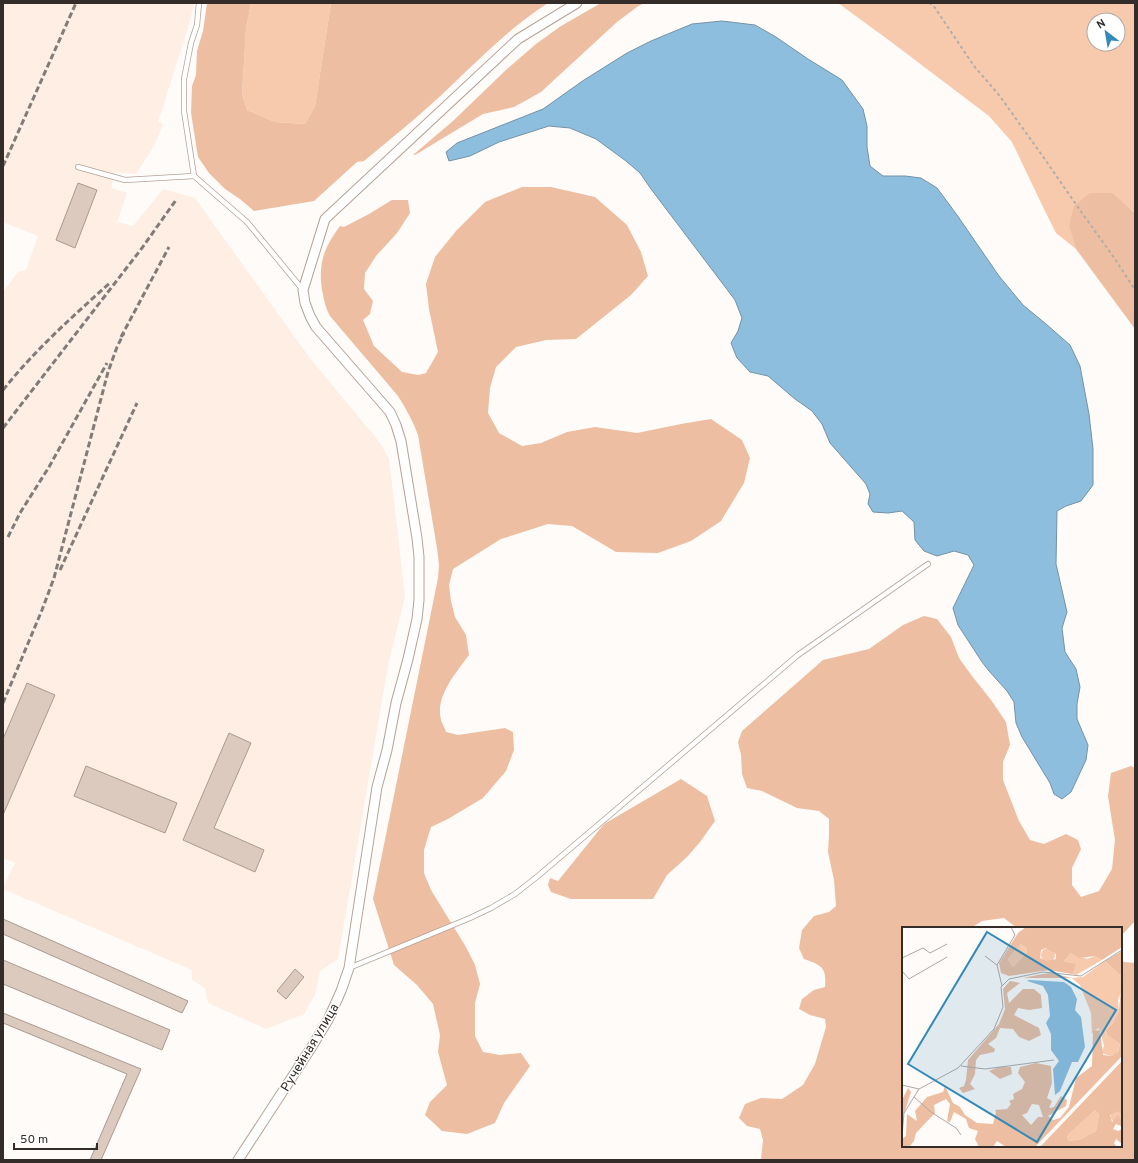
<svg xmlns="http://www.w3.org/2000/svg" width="1138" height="1163" font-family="Overpass,sans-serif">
<rect width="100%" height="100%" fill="#fefbf8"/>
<polygon fill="#feeee4" points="3,3 194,3 190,21 158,122 163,124 154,146 136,174 115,172 111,188 127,193 117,222 133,226 163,189 195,198 309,357 380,443 389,459 405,596 388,665 338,959 320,971 315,995 304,1014 266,1029 208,1003 205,988 192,980 192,970 3,889 3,887 15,863 3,858 3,292 18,272 26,270 38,236 3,222"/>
<g fill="#f7c9ad" fill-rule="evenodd">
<polygon points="251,3 331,3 315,106 305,124 275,122 247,110 242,94 244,63 246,29"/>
<path d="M 838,3 L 1135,3 L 1135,213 L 1131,209 L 1069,225 L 1076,249 L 1056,233 L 1044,209 L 1012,142 L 989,116 L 890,41 ZM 1094,20 L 1118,20 L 1118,44 L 1094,44 Z"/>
</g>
<g fill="#edbea1">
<path d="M 207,3 L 251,3 L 246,29 L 244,63 L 242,94 L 247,110 L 275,122 L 305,124 L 315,106 L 331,3 L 548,3 C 506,30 473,66 437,99 C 413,121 388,141 364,161 L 357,162 L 314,201 L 254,211 L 240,199 L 225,189 L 209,173 L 198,157 L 191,113 L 192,86 L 196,75 L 197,51 L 203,31 Z"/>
<polygon points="601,3 644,3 637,7 617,22 541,92 514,107 483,114 415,155 413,155 453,121 507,69 536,44 561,26"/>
<path d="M 522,187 L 551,187 L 595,197 L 627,225 L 641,252 L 648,276 L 631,295 L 576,339 L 546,340 L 516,347 L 496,367 L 490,388 L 488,413 L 499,433 L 522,446 L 541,443 L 567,432 L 595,427 L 637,433 L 681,424 L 711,419 L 742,440 L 750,458 L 744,483 L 721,521 L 691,541 L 658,553 L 616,552 L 572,526 L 548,524 L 501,539 L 453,569 L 449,585 L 451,601 L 455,617 L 466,635 L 469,655 C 456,673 435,696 441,720 C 442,724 445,728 446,732 L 458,735 L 505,728 L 513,732 L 514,750 L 506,771 L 483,798 L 448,819 L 431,827 L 424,850 L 424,873 L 431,890 L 466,947 L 475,965 L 480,984 L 475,1003 L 475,1036 L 483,1052 L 500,1055 L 521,1053 L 530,1066 L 504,1103 L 495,1123 L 467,1134 L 442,1131 L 425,1115 L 430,1102 L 447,1085 L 438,1052 L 440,1035 L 433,1004 L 417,985 L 394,965 L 373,899 L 438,578 L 439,565 L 437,548 L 418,435 C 413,421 406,409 398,396 L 330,316 C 325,307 324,299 322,290 C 318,263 324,248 340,226 L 344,227 L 369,214 L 392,200 L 408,200 L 410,213 L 397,233 L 376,256 L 365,273 L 364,289 L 373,301 L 370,314 L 363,320 L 374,346 L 402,372 L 418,375 L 426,373 L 438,352 L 429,309 L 426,284 L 435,257 L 456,231 L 485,202 Z"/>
<polygon points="1090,193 1112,193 1135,213 1135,329 1076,249 1069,226 1074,206"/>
<path d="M 924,616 L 937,619 L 951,637 L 959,658 L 972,676 L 991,700 L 1006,722 L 1010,745 L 1003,762 L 1003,780 L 1019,821 L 1030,840 L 1044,844 L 1066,834 L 1078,840 L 1081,849 L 1072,868 L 1072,885 L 1081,897 L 1099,891 L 1112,869 L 1115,840 L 1108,796 L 1111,773 L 1131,766 L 1135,768 L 1135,921 L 1121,936 L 1121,928 L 1017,928 L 1004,918 L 982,921 L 971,928 L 903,928 L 903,1146 L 1121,1146 L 1121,959 L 1124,962 L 1135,963 L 1135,1160 L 761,1160 L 763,1140 L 760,1129 L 747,1126 L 739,1118 L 745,1104 L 761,1098 L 782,1099 L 803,1085 L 815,1064 L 826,1027 L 825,1019 L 810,1015 L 799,1009 L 802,999 L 814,990 L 825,987 C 827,967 821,965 804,959 L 799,948 L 802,930 L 814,916 L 829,912 L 836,906 L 834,880 L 828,852 L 829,835 L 829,819 L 819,811 L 797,808 L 762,791 L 747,788 L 742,774 L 741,755 L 738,742 L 742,731 L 823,660 L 869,649 L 903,625 Z"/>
<polygon points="681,779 707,796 715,821 700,842 687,857 667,875 653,899 571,899 551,892 548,885 550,878 558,881 604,824"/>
</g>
<polygon fill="#8ebedd" stroke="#7392a7" points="722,21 755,25 776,37 808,59 842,80 863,109 867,126 867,147 870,166 883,176 905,176 921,178 937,188 957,215 999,276 1023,305 1046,324 1070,345 1080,366 1089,414 1093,449 1093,485 1081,501 1066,506 1057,511 1056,564 1067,612 1062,628 1065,652 1076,669 1080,687 1077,704 1077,719 1088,745 1086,760 1071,792 1062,799 1054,794 1050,783 1022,737 1016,723 1014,702 1007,691 989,671 982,662 958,625 953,608 974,565 968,555 954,551 937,556 924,551 915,540 914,522 902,511 888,513 873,512 868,504 870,494 866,484 830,443 822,424 812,411 795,399 768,376 750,372 737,358 731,343 738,331 742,318 735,300 651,189 640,173 626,161 596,139 570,128 549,126 499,142 470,156 449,161 446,152 457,143 543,109 584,80 627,53 651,41 692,24"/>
<g fill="#dccabf" stroke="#aa998e">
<polygon points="78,183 97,190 75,248 56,240"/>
<polygon points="27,683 55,695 3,815 3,739"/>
<polygon points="229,733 251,743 214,828 264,850 255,872 183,840"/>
<polygon points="86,766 177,803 165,833 74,796"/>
<polygon points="3,919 188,1001 182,1013 3,934"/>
<polygon points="3,960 170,1030 162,1050 3,984"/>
<polygon points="295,969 304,977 286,999 277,991"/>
<polygon points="3,1013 141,1069 101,1160 90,1160 127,1074 3,1023"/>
</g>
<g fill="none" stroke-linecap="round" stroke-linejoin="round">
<defs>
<g id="lane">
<polyline points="199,3 197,25 191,43 184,79 184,111 194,176 247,222 303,290"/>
<polyline points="78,167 125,180 194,176"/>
<polyline points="349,968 470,918 491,908 515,894 538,876 798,655 928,564"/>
</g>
<polyline id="street" points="238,1160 311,1048 328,1020 341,991 349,968 377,787 387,750 396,703 408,659 417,619 419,600 419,557 417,538 401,441 396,425 390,412 316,327 310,316 305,303 303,290 325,219 518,39 577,3"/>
</defs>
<use href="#lane" stroke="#b4a298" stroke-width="6"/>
<use href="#street" stroke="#b4a298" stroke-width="11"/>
<polyline stroke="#b1adaa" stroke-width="2" stroke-dasharray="3 3" stroke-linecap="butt" points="929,3 933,5 974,66 999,95 1044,158 1082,213 1115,259 1135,290"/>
<use href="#lane" stroke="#fff" stroke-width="4.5"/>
<use href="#street" stroke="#fff" stroke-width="9"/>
<g stroke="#827c79" stroke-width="3" stroke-dasharray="6 3" stroke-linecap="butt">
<polyline points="3,166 76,3"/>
<polyline points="121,337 169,247"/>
<path d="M 3,390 C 35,350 73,316 111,282"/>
<polyline points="3,428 142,248 176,200"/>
<polyline points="8,537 20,513 49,467 107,363"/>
<polyline points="60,570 137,403"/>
<polyline points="3,703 42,610 54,578 108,372 117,347 124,333"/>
</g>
</g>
<g text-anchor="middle" stroke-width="3" stroke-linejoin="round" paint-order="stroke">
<g font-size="13" fill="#332c28" stroke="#fff">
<text transform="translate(309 1047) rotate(-59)" y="5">Ручейная улица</text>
</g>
</g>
<g transform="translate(902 927)">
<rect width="220" height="220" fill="#fefbf8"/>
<path d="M 119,17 L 124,21 L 125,25 L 111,40 L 106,32 ZM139 28a7 7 0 1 1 14 0a7 7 0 1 1-14 0ZM 169,26 L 185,32 L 193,29 L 200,33 L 174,48 L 170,47 L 170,36 L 162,34 ZM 203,34 L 220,50 L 220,63 L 216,73 L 217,84 L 211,96 L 204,103 L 205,108 L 218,117 L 215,128 L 209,129 L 199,126 L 202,119 L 198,103 L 196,101 L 190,107 L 189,86 L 178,58 L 170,51 L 181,50 ZM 193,183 L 197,184 L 197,186 L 194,204 L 179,212 L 167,214 L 165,210 L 167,207 ZM208.5 189a5.5 5.5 0 1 1 11 0a5.5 5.5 0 1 1-11 0Z" fill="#f7c9ad"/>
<path d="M 124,0 L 220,0 L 220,20 L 200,33 L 193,29 L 177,31 L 169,26 L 162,34 L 174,37 L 170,47 L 147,43 L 107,49 L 99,46 L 97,36 L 116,6 ZM 119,17 L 124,21 L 125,25 L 111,40 L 106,32 ZM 144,21 L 154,27 L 154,32 L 144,34 L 138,31 L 139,23 ZM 220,24 L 220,129 L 133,220 L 104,220 L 95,214 L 91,220 L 77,220 L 73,212 L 76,204 L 67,201 L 64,192 L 52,185 L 48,195 L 45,194 L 48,177 L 44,172 L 32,178 L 33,186 L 14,206 L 12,214 L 7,220 L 0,220 L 0,212 L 4,209 L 5,187 L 15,194 L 13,184 L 25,170 L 41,165 L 43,159 L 51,176 L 58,180 L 63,188 L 75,196 L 91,197 L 94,185 L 93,183 L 105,182 L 109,177 L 107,174 L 112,172 L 111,167 L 120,162 L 123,155 L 116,146 L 118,140 L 134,136 L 149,139 L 150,156 L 145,171 L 150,174 L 147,181 L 152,180 L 159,169 L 165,173 L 164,179 L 146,189 L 151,193 L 158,191 L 167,180 L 174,151 L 190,139 L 191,104 L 198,103 L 201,128 L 210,129 L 216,125 L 218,117 L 205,108 L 204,103 L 211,96 L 217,84 L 220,50 L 203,34 ZM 130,177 L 137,178 L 141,190 L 136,190 L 129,198 L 120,188 L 125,186 ZM 149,46 L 170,51 L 121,51 L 140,47 ZM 108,54 L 118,56 L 105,66 L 107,76 L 121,62 L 132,62 L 139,68 L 140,81 L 127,83 L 116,81 L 112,88 L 137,101 L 139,108 L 127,114 L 117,110 L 111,102 L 98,101 L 94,111 L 86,117 L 93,122 L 92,125 L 78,128 L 74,133 L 73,147 L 68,157 L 73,162 L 61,166 L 57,161 L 62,159 L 64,153 L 66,133 L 97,97 L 103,82 L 101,62 ZM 220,134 L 220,187 L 215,184 L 208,188 L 210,195 L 216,188 L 220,194 L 219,199 L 214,197 L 211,202 L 216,204 L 220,202 L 220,217 L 214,212 L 212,216 L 215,220 L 138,220 ZM 193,183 L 197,186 L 194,204 L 179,212 L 167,214 L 165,210 L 167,207 ZM 97,140 L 109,140 L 110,147 L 98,152 L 87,144 ZM 6,161 L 9,165 L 0,193 L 0,173 Z" fill="#edbea1" fill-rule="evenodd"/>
<path d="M 127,53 L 162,55 L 169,60 L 175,72 L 173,83 L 179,90 L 183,120 L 176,135 L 170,135 L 158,164 L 153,168 L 151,142 L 157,134 L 149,123 L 149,107 L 144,96 L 148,89 L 146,68 L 141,59 L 125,54 Z" fill="#8ebedd"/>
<path fill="none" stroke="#ada8a5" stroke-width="1" d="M 83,29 L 95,38M 0,31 L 21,21 L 28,26 L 45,17M 0,44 L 7,52 L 45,30M 100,59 L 95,38 L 113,8 L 109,0M 59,139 L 83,142 L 152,133M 0,158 L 17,162M 12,170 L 29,185 L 54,201 L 59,208M 0,209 L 2,186 L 17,162 L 56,141 L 92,102 L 101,80 L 99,60 L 107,52 L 141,45 L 179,49 L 220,23"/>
<path fill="#3389b8" fill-opacity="0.15" stroke="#3389b8" stroke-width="2" d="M 85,5 L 214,83 L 135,215 L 6,137 Z"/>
<rect width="220" height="220" fill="none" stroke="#332c28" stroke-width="2"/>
</g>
<rect width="1138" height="1163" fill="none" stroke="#332c28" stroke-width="8"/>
<g transform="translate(1106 32) rotate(329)"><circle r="19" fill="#ffffff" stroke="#adaba9"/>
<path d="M0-3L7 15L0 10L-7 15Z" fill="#3389b8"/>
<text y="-6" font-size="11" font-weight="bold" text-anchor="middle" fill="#332c28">N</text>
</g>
<path d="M14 1143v6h83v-6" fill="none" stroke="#332c28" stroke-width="2"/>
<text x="20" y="1143" font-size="12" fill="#332c28" stroke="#ffffff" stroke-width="3" paint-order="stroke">50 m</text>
</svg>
